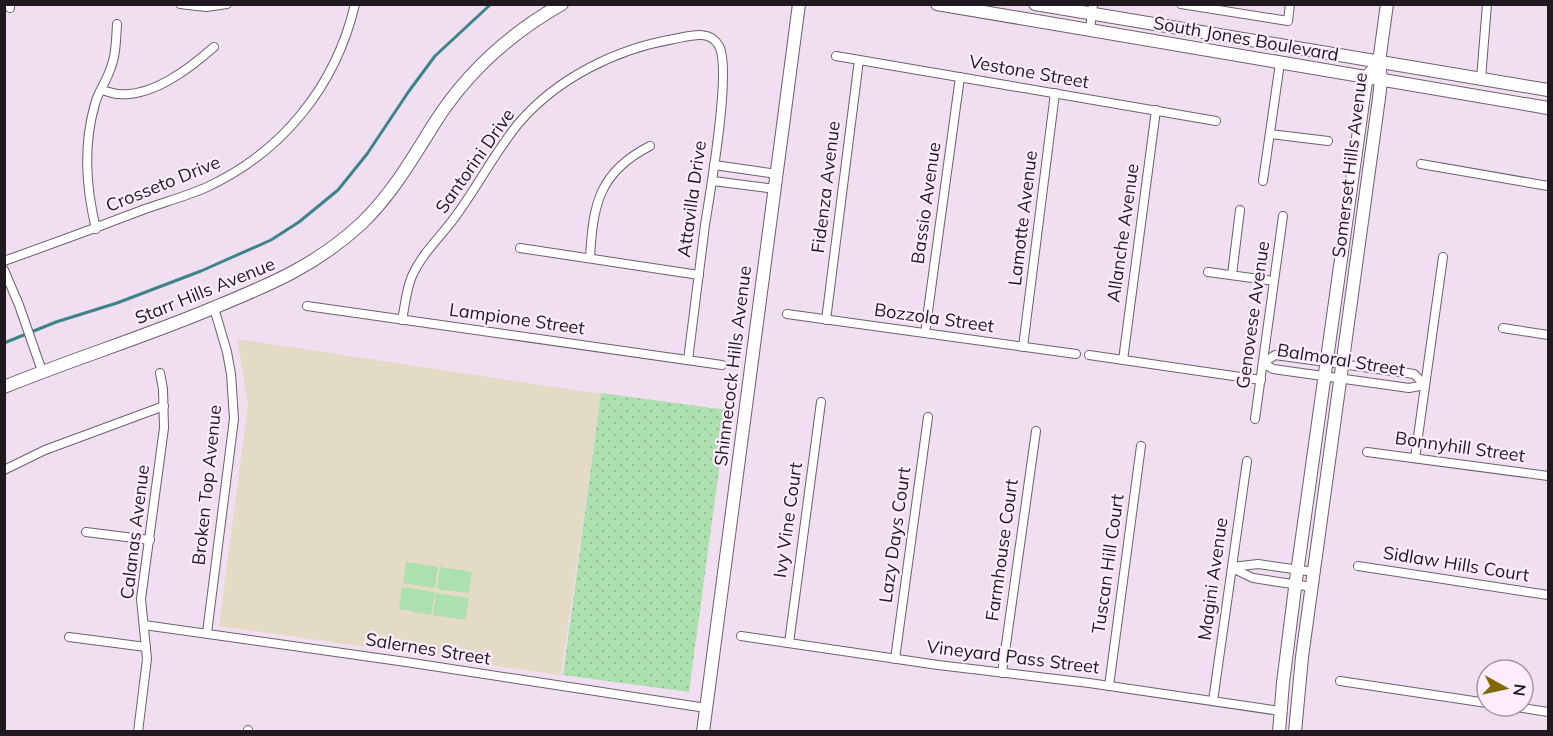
<svg xmlns="http://www.w3.org/2000/svg" width="1553" height="736" font-family="Mulish,sans-serif">
<defs>
<pattern id="park-dots" width="8" height="8" patternUnits="userSpaceOnUse" patternTransform="scale(1.5)"><rect width="8" height="8" fill="#ade0af"/><path d="M2 2h.1M6 6h.1" fill="none" stroke="#95c096" stroke-width="1.8" stroke-linecap="round"/></pattern>
</defs>
<rect width="100%" height="100%" fill="#f0dff0"/>
<polygon fill="#e4dbc6" points="237,339 601,394 561,675 219,626 248,404"/>
<polygon fill="url(#park-dots)" points="601,393 727,410 689,692 563,675"/>
<g fill="#ade0af">
<polygon points="406,562 438,567 435,588 403,583"/>
<polygon points="440,567 472,572 469,593 437,589"/>
<polygon points="402,587 435,592 431,615 399,609"/>
<polygon points="436,593 469,598 465,620 433,615"/>
</g>
<g fill="none" stroke-linecap="round" stroke-linejoin="round">
<polyline stroke="#3c8489" stroke-width="3" points="4,343 56,322 117,303 201,271 271,240 299,222 338,190 367,154 409,91 435,56 491,4"/>
<defs>
<g id="street">
<polyline points="180,4 206,7 227,4"/>
<polyline points="1181,4 1288,21 1290,4"/>
<polyline points="10,8 10,4"/>
<polyline points="1090,30 1093,4"/>
<polyline points="836,56 1216,121"/>
<polyline points="1481,79 1487,4"/>
<path d="M 101,90 C 107,91 113,94 119,94 C 153,97 190,68 214,47"/>
<polyline points="1270,134 1328,141"/>
<polyline points="1421,164 1548,186"/>
<polyline points="714,165 777,174"/>
<polyline points="713,181 775,189"/>
<polyline points="1263,181 1280,63"/>
<path d="M 96,229 C 86,188 83,145 95,104 C 98,92 106,82 110,70 C 116,56 116,40 117,24"/>
<polyline points="520,248 699,275"/>
<path d="M 590,258 C 593,204 599,172 650,146"/>
<path d="M 4,261 C 52,244 98,227 145,209 C 165,202 186,196 205,188 C 282,153 336,86 355,4"/>
<polyline points="4,270 19,305 42,371"/>
<polyline points="1208,272 1274,281"/>
<polyline points="1232,275 1240,210"/>
<polyline points="307,306 722,365"/>
<polyline points="787,314 1076,354"/>
<path d="M 402,320 C 405,306 406,290 412,276 C 423,251 445,233 460,210 C 480,182 496,151 518,124 C 557,78 616,49 674,39 C 690,36 710,29 719,46 C 732,69 710,193 705,225 C 699,270 694,315 688,360"/>
<polyline points="826,320 859,60"/>
<polyline points="1503,328 1548,335"/>
<polyline points="925,333 960,77"/>
<polyline points="1023,347 1055,93"/>
<polyline points="1089,355 1261,380"/>
<polygon points="1275,355 1414,374 1425,385 1409,388 1273,369 1263,363"/>
<polyline points="1123,360 1156,110"/>
<polyline points="1255,419 1283,216"/>
<polyline points="1367,452 1548,476"/>
<polyline points="1415,458 1443,257"/>
<polyline points="4,470 45,450 164,406"/>
<polyline points="86,532 150,540"/>
<polyline points="1358,566 1548,595"/>
<polyline points="1232,567 1258,564 1314,572"/>
<polyline points="1232,568 1253,578 1312,587"/>
<polyline points="144,625 406,662 706,708"/>
<polyline points="207,633 234,419 231,374 227,352 214,308"/>
<polyline points="741,636 938,665 1089,683 1280,711"/>
<polyline points="69,637 146,647"/>
<polyline points="789,643 821,402"/>
<polyline points="895,659 928,417"/>
<polyline points="1002,673 1036,431"/>
<polyline points="1340,681 1487,703"/>
<polyline points="1109,686 1141,446"/>
<polyline points="1213,701 1247,461"/>
<polyline points="1510,706 1548,712"/>
<polyline points="138,732 147,659 141,599 164,428 163,389 160,373"/>
<polyline points="248,732 248,730"/>
</g>
<g id="secondary">
<polyline points="937,4 1548,108"/>
<polyline points="1035,4 1548,90"/>
<path d="M 4,387 C 73,359 144,337 213,308 C 269,285 316,266 362,223 C 392,194 412,159 434,124 C 466,73 509,34 562,4"/>
<polyline points="703,732 799,4"/>
<polyline points="1279,732 1283,683 1296,580 1365,88 1367,77 1379,62"/>
<polyline points="1295,732 1302,657 1379,98 1381,80 1379,62 1387,4"/>
</g>
</defs>
<use href="#street" stroke="#6e5f6e" stroke-width="10"/>
<use href="#secondary" stroke="#6e5f6e" stroke-width="14"/>
<use href="#street" stroke="#fff" stroke-width="8"/>
<use href="#secondary" stroke="#fff" stroke-width="12"/>
</g>
<g text-anchor="middle" stroke-width="4.5" stroke-linejoin="round" paint-order="stroke">
<g font-size="18" fill="#201a20" stroke="#fdecfd">
<text transform="translate(1246 39) rotate(10)" y="6">South Jones Boulevard</text>
<text transform="translate(1029 72) rotate(10)" y="6">Vestone Street</text>
<text transform="translate(475 161) rotate(-55)" y="6">Santorini Drive</text>
<text transform="translate(1350 165) rotate(-83)" y="6">Somerset Hills Avenue</text>
<text transform="translate(163 184) rotate(-22)" y="6">Crosseto Drive</text>
<text transform="translate(826 187) rotate(-83)" y="6">Fidenza Avenue</text>
<text transform="translate(692 199) rotate(-82)" y="6">Attavilla Drive</text>
<text transform="translate(926 203) rotate(-82)" y="6">Bassio Avenue</text>
<text transform="translate(1023 218) rotate(-83)" y="6">Lamotte Avenue</text>
<text transform="translate(1123 233) rotate(-82)" y="6">Allanche Avenue</text>
<text transform="translate(205 291) rotate(-22)" y="6">Starr Hills Avenue</text>
<text transform="translate(1253 315) rotate(-82)" y="6">Genovese Avenue</text>
<text transform="translate(934 318) rotate(8)" y="6">Bozzola Street</text>
<text transform="translate(517 319) rotate(8)" y="6">Lampione Street</text>
<text transform="translate(1341 360) rotate(9)" y="6">Balmoral Street</text>
<text transform="translate(733 366) rotate(-83)" y="6">Shinnecock Hills Avenue</text>
<text transform="translate(1460 447) rotate(8)" y="6">Bonnyhill Street</text>
<text transform="translate(207 485) rotate(-84)" y="6">Broken Top Avenue</text>
<text transform="translate(788 520) rotate(-82)" y="6">Ivy Vine Court</text>
<text transform="translate(135 532) rotate(-83)" y="6">Calanas Avenue</text>
<text transform="translate(895 535) rotate(-82)" y="6">Lazy Days Court</text>
<text transform="translate(1002 550) rotate(-82)" y="6">Farmhouse Court</text>
<text transform="translate(1108 564) rotate(-82)" y="6">Tuscan Hill Court</text>
<text transform="translate(1456 564) rotate(9)" y="6">Sidlaw Hills Court</text>
<text transform="translate(1213 579) rotate(-82)" y="6">Magini Avenue</text>
<text transform="translate(428 649) rotate(9)" y="6">Salernes Street</text>
<text transform="translate(1013 657) rotate(7)" y="6">Vineyard Pass Street</text>
</g>
</g>
<rect width="1553" height="736" fill="none" stroke="#201a20" stroke-width="12"/>
<g transform="translate(1505 688) rotate(98)"><circle r="28" fill="#fdecfd" stroke="#a598a5" stroke-width="1.5"/>
<path d="M0-4.5L10 22L0 15L-10 22Z" fill="#836800"/>
<text y="-9" font-size="16" font-weight="bold" text-anchor="middle" fill="#201a20">N</text>
</g>
</svg>
